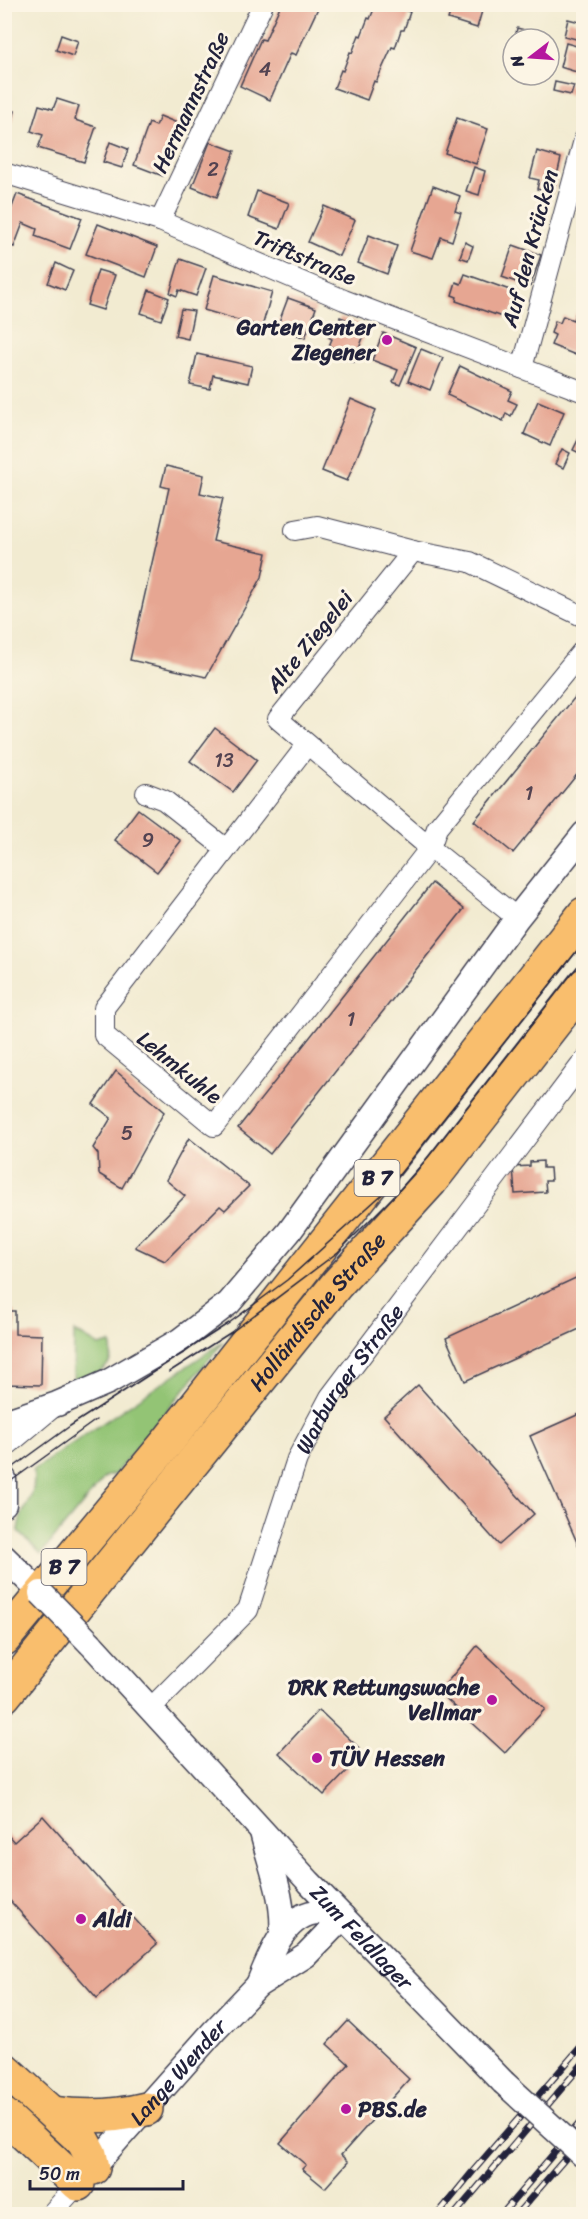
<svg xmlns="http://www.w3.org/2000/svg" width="588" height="2219" font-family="Sriracha,sans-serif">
<rect width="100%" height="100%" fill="#fcf5e5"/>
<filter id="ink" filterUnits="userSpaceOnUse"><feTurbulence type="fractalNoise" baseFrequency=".0167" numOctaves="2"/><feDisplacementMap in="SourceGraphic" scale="12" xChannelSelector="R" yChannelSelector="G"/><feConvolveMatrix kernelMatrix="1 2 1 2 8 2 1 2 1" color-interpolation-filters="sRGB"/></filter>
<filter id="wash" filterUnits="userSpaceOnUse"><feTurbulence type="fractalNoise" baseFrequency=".008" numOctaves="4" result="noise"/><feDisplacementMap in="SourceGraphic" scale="24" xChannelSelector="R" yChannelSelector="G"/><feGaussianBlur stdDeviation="1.35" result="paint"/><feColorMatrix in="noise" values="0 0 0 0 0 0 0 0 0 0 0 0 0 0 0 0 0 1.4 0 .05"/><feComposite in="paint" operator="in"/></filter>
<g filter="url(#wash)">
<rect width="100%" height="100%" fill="#f2ebd1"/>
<g fill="#93c474" stroke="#5a7358" stroke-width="1.5">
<path d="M 74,1331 L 99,1346 L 110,1343 C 118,1370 92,1376 73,1384 Z"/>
<path d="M 223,1342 L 115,1474 L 105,1477 L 41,1554 L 18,1531 C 20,1504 38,1502 33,1470 Z"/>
</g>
<g id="blocks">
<g fill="#e6a692">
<polygon points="281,4 311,4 318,8 296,55 291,53 270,100 240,86 261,39 265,40"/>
<polygon points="376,4 388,4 410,12 404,30 401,30 395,48 392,47 376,82 374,81 367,100 334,88 341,70 343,71 350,52 352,53 359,35 361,36 368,18 370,19"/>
<polygon points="453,4 484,4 477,28 448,19"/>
<polygon points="568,19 584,23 584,41 564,36"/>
<polygon points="517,28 542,35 541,39 515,39"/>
<polygon points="61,35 78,41 73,56 56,50"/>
<polygon points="566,43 584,48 584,60 580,73 560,67"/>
<polygon points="555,82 574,86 571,95 553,91"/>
<polygon points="5,99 11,100 8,109 15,111 12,122 5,120"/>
<polygon points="57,99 79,106 75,120 96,127 84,162 38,148 43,135 31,131 39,105 53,109"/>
<polygon points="160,116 182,125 163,176 134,165 149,123 156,126"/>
<polygon points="457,118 488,129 476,164 445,153"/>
<polygon points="110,142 128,149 122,168 103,162"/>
<polygon points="210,142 235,151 217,197 192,187"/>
<polygon points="537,151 561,158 553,193 537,189 539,180 530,178"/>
<polygon points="474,167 485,171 479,195 466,191"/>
<polygon points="433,186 460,196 455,211 461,213 452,241 441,237 433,258 410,251"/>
<polygon points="257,191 289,203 279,229 248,217"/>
<polygon points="17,194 82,218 70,249 35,236 37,229 23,223 14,247 4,244 4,228"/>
<polygon points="324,206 355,220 339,256 308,242"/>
<polygon points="98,224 157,247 146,277 86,254"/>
<polygon points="369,235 397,246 387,274 358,263"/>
<polygon points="465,242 473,246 468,260 460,257"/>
<polygon points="513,245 541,255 530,287 502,277"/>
<polygon points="180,259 206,268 196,296 179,290 177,296 170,293"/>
<polygon points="56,263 73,271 65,290 48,283"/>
<polygon points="98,270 115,275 103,310 87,305"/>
<polygon points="465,274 518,293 511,314 507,312 505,318 456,301 457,297 452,295 456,282 461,284"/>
<polygon points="214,275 272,292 262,327 204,310"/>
<polygon points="149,290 169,298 161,320 141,313"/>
<polygon points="288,298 316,308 305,338 277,327"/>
<polygon points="181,309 194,311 188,339 175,336"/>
<polygon points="576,313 584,316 584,355 579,353 578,356 551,345 555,335 551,333 555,321 560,323 563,316 573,320"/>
<polygon points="340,317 367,327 354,362 342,358 344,352 329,346 332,339 328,337 333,324 338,325"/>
<polygon points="383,333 416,347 400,385 393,382 398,370 372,360"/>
<polygon points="421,349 443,358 430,390 408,381"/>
<polygon points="197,354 252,366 248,383 213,375 210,389 190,385"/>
<polygon points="460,366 512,391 508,400 517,404 511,416 506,413 503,421 447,395"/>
<polygon points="351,399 376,410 347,481 322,471"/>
<polygon points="538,401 564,412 550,446 524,434"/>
<polygon points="584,428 584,455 573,450"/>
<polygon points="562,449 570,453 563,468 555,464"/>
<polygon points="166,466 204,475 200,493 223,498 213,541 267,553 262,577 206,677 130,660 169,488 161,486"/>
<polygon points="584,686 584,766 513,853 474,821"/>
<polygon points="215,728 257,760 233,792 190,761"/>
<polygon points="138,809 181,841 157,872 115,840"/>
<polygon points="432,883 464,909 270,1154 238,1128"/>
<polygon points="116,1071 164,1112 122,1188 99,1174 98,1154 93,1148 111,1118 93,1104"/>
<polygon points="189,1138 249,1186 225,1210 220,1206 165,1261 135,1247 185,1196 166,1180"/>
<polygon points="543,1161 543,1168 550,1168 551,1181 545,1181 546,1192 515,1194 513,1167 530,1166 530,1162"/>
<polygon points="580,1276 584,1284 584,1327 465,1381 446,1338"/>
<polygon points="4,1311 15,1311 15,1334 42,1335 41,1385 4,1384"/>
<polygon points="418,1385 534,1514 499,1545 384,1416"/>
<polygon points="584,1412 584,1558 530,1436"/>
<polygon points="477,1646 545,1709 505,1753 439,1692"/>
<polygon points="319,1710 359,1748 344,1764 349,1769 324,1795 279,1753"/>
<polygon points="43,1816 157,1944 97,1998 4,1894 4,1831 14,1842"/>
<polygon points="348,2021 409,2079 341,2155 348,2162 325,2188 302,2169 306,2165 280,2143 349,2064 327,2044"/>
</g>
</g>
</g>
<g filter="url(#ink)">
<use href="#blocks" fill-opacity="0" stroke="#414052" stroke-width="1.5"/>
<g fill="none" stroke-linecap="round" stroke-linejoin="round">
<defs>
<g id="minor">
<polyline points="4,173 160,221 344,300 584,392"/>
<polyline points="160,221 263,4"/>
<polyline points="522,368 584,140"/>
<polyline points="295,530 317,526 413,551 470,562 584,617"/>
<polyline points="413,551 278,719 430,848 437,828 584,649"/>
<polyline points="307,745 104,1008 104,1035 214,1126 430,848 517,918"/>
<polyline points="146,793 164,800 226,849"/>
<polyline points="4,1448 51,1409"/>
<path id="s1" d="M 150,1709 L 248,1610 L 297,1459 L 330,1397 L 584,1061"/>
<polyline points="51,2214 78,2184"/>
</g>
<g id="tertiary">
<polyline points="4,1422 57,1404 108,1382 179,1341 229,1303 289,1232 517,918 584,834"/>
<polyline points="4,1479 4,1504"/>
<polyline points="4,1557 41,1593"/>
<path id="s2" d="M 91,1644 L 309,1882 L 503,2082"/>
<path d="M 262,1832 C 270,1865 285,1899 282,1934"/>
<path d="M 258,1985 C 269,1958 285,1911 321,1912 C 328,1912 336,1915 343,1917"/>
<path id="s3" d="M 84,2177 L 214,2031 L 258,1985 L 306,1955 L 343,1917"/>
</g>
<g id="trunk">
<polyline points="4,1639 169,1440 584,914"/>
<path id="s4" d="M 4,1696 L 337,1284 L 431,1181 L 584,985"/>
<polyline points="4,2069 83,2141 90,2154 93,2168"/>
<path d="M 53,2113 C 86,2118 114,2117 146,2109"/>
<polyline points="4,2115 78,2184"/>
</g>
</defs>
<use href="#minor" stroke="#414052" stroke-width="22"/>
<use href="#tertiary" stroke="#414052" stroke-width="27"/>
<use href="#trunk" stroke="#414052" stroke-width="36"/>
<use href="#minor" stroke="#fff" stroke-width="20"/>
<use href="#tertiary" stroke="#fff" stroke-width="24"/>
<use href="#trunk" stroke="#f9be6d" stroke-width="33"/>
<g stroke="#22223b" stroke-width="1.5">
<polyline points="169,1372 233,1331 338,1252 395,1195 429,1156 584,958"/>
<polyline points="4,1474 70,1426 229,1323 287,1280 387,1190 584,942"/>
<polyline points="4,1486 96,1420"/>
</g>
<defs>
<g id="rail">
<polyline points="438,2214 474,2170 584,2043"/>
<polyline points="455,2214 584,2062"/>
<polyline points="502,2214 584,2118"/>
<polyline points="517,2214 584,2137"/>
</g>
</defs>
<use href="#rail" stroke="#22223b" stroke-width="7"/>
<use href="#rail" stroke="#fcf5e5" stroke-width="4.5" stroke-dasharray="14" stroke-linecap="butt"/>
<defs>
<g id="tertiary-bridge">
<polyline points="41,1593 91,1644"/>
<polyline points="503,2082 584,2156"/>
</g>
</defs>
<use href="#tertiary-bridge" stroke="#414052" stroke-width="27" stroke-linecap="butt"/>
<use href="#tertiary-bridge" stroke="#fff" stroke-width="24"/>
</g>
</g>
<g fill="#b5179e" stroke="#fcf5e5" stroke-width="2">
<circle cx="387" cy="340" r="6"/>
<circle cx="492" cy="1700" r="6"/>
<circle cx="317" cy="1758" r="6"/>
<circle cx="81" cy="1919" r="6"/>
<circle cx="346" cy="2109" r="6"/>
</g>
<g text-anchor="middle" stroke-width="6" stroke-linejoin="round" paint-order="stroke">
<g font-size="20" fill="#534351">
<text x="265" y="76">4</text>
<text x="213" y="176">2</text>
<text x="224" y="767">13</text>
<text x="529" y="800">1</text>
<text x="148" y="847">9</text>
<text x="351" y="1026">1</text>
<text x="127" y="1140">5</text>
</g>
<g fill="#fcf5e5" stroke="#63616e" stroke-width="1.5">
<rect x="354.5" y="1160" width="45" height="36" rx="4.5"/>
<rect x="41.5" y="1549" width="45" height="36" rx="4.5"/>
</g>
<g font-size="21" font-weight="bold" fill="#22223b">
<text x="377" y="1185">B 7</text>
<text x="64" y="1574">B 7</text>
</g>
<g font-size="22" fill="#22223b" stroke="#fcf5e5">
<text transform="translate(190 102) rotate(-65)" y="8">Hermannstraße</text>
<text transform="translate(529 248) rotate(-75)" y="8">Auf den Krücken</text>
<text transform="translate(305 257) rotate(23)" y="8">Triftstraße</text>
<text transform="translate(309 641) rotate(-51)" y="8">Alte Ziegelei</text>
<text transform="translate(180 1067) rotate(39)" y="8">Lehmkuhle</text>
<text dy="8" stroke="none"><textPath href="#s4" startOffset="496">Holländische Straße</textPath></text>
<text dy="8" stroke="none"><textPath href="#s1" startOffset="394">Warburger Straße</textPath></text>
<text dy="8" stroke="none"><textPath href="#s2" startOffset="399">Zum Feldlager</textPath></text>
<text dy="8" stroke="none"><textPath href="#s3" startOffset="141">Lange Wender</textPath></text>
</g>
<g font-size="22" font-weight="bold" fill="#22223b" stroke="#fcf5e5" text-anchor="start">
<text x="375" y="335" text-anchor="end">Garten Center<tspan x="375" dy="25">Ziegener</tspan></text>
<text x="480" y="1695" text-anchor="end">DRK Rettungswache<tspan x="480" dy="25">Vellmar</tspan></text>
<text x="329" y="1766">TÜV Hessen</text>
<text x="93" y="1927">Aldi</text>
<text x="358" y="2117">PBS.de</text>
</g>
</g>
<rect width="588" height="2219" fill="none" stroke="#fcf5e5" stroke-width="24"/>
<g transform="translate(531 57) rotate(253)"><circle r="28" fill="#fcf5e5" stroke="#a5a1a1" stroke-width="1.5"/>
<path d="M0-4.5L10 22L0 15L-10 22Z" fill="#b5179e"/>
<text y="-9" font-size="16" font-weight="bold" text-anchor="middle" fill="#22223b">N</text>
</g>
<path d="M30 2180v9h153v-9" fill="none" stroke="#22223b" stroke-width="3"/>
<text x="39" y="2180" font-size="18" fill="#22223b" stroke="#fcf5e5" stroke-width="4.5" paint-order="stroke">50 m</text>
</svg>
